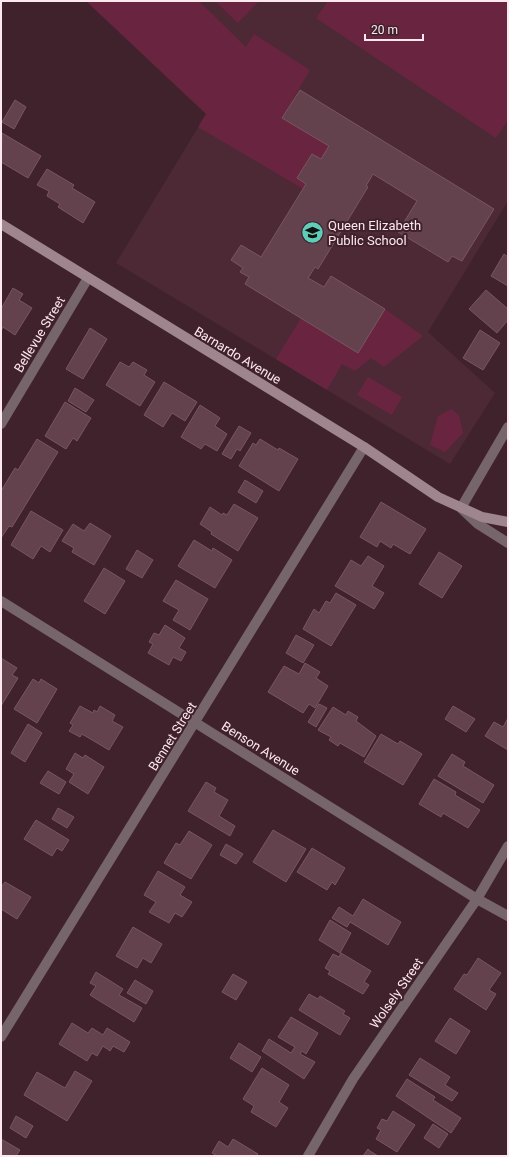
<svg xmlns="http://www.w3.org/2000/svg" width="509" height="1157" font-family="Roboto,sans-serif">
<rect width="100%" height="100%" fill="#40222c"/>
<polygon fill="#4d2835" points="199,1 508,1 508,201 428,332 495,393 450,464 116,263 246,48"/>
<g fill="#692540">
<polygon points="86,1 199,1 246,47 254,34 310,70 282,118 329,146 321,159 312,154 297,178 306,184 303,189 198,127 206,114"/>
<polygon points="215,1 259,1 238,23"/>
<polygon points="328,1 508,1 508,120 496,138 316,18"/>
<polygon points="385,309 423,336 384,367 371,358 355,371 342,364 327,390 276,359 301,318 358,353"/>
<polygon points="368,377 402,397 392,415 357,395"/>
<polygon points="452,409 459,416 463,433 445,452 430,445 438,416"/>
</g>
<g fill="#63424d" stroke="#795661">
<polygon points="300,90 494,209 462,261 452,256 448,262 398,232 417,201 373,174 366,186 368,187 318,269 315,267 308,278 324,287 331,276 385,309 358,353 245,284 249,277 240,272 243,268 231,260 241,245 261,257 306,184 297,178 312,154 321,159 329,146 282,118"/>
<polygon points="15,100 26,107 14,129 2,122"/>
<polygon points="2,133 41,156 28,178 1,162"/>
<polygon points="47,169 74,185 72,188 95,202 83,223 58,207 60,204 47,196 49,191 37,185"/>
<polygon points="504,254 508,257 508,286 491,276"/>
<polygon points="13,288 23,294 19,300 32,308 15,335 3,327 1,331 1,309"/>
<polygon points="486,290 508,309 508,320 497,333 469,309"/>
<polygon points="90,328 107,339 83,379 66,369"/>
<polygon points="480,330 500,343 483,370 463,358"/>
<polygon points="120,362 129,367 133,362 147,370 144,375 155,382 140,406 106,385"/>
<polygon points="164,382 197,402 185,421 172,413 163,427 144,415"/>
<polygon points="75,388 94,400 86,412 68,401"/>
<polygon points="65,402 91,418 77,441 73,438 66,449 45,436"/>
<polygon points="200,405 220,418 215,426 227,434 217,451 205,444 201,449 181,437"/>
<polygon points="239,426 251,433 240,451 237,449 231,459 222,454"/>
<polygon points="37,439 58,452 12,527 9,526 1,538 1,491 15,468 18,470"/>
<polygon points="260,439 278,450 279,448 298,459 279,491 239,466 253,443 256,445"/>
<polygon points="245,480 263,491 256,503 238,492"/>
<polygon points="381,502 426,529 410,554 393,544 391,548 380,541 377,547 360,537"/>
<polygon points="234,504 258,518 238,551 211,534 212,532 200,524 210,507 222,515 223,513 227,515"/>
<polygon points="31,511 63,530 50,552 41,546 33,559 11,545"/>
<polygon points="90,523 111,536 94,565 72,552 74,548 62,541 73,524 84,531"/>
<polygon points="194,540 212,551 213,548 232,560 215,588 178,566"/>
<polygon points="137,550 153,560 142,578 126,569"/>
<polygon points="439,552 462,566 442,598 419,584"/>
<polygon points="368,556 384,566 372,586 384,593 374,609 335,586 351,560 361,566"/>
<polygon points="104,568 125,581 105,614 84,601"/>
<polygon points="176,580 208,599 190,630 173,620 179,610 163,601"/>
<polygon points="336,593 356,605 331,646 303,629 314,609 319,613 326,601 330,603"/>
<polygon points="165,625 185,638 179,648 186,652 181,661 173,657 169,665 148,653 153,644 149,642 154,633 159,635"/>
<polygon points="296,635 314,645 303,663 286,653"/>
<polygon points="1,658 17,668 12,675 18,678 1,706"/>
<polygon points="305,663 320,672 316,678 328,686 315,708 309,704 303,713 268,692 284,666 299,674"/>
<polygon points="33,679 39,683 41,679 57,689 37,723 14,709"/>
<polygon points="319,704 327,708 316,727 308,722"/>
<polygon points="80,706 93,713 94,710 97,712 100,706 115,715 112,721 123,727 109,750 82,734 80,737 69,731 73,725 70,723"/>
<polygon points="453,706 475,719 466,732 445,719"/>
<polygon points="333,707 346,715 348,711 358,717 356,721 376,736 364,757 340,743 338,746 329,740 331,737 318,730"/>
<polygon points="508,718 508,750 485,736 494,722 503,727"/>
<polygon points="28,724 42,733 25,762 11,753"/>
<polygon points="381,734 398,744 400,741 422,754 403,785 364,762"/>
<polygon points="75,753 83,758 85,755 104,767 88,794 69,782 74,774 66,769"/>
<polygon points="452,754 465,762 463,766 494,785 483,803 438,776"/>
<polygon points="48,771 66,782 59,794 40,783"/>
<polygon points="434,779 456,792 455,795 480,810 468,828 443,813 441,817 419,804"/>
<polygon points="206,782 216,788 214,792 228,800 219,816 235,826 230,836 188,811"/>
<polygon points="58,808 74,817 67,828 52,819"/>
<polygon points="36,820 69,840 62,851 57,848 52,856 24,839"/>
<polygon points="273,830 306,849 286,882 253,862"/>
<polygon points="189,831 212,845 191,879 164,863 176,843 180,845"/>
<polygon points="226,844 243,854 236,864 220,855"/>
<polygon points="312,848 345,868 335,885 332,882 327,890 297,872"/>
<polygon points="158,871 185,887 180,895 192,902 182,917 175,913 169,923 149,912 156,902 144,895"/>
<polygon points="5,882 31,897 17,919 1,909 1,887"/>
<polygon points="363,899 401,922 388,945 350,922 347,927 332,918 339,907 353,916"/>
<polygon points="330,920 351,933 340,953 319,940"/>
<polygon points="133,927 162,944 151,963 143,958 137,968 116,956"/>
<polygon points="341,953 371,971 364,982 369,985 363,994 328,974 330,971 325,968 333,954 339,957"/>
<polygon points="478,958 501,973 489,990 496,994 486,1010 454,989 464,974 467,975"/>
<polygon points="96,972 123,989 119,995 142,1008 134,1022 90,995 96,986 90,983"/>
<polygon points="233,974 247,982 236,1000 222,992"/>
<polygon points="135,980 153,991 146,1004 127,993"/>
<polygon points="309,994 318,999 320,996 345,1011 343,1014 350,1018 340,1035 299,1010"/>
<polygon points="291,1017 318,1033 306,1054 302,1051 300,1054 315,1062 304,1079 262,1051 269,1039 291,1053 295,1047 278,1037"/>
<polygon points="450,1018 470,1031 456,1054 435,1041"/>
<polygon points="72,1023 88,1033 92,1028 103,1035 107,1028 130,1042 124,1052 113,1046 110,1051 103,1046 97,1056 92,1053 87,1061 59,1044"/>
<polygon points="239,1043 261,1057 252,1072 230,1058"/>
<polygon points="420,1058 450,1077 445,1085 458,1093 452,1101 409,1075"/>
<polygon points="262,1068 289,1085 279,1102 288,1108 276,1127 251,1112 254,1106 243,1099"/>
<polygon points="75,1071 92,1081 67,1121 24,1095 37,1072 65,1088"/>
<polygon points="407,1079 435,1097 433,1100 461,1118 451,1133 396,1096"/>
<polygon points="393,1111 415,1125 397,1152 376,1139 381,1130 377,1128 382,1119 387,1121"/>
<polygon points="16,1116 33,1126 26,1138 10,1128"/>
<polygon points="433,1124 448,1134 439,1148 424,1138"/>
<polygon points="1,1139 20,1150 16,1156 1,1156"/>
<polygon points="233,1139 258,1154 256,1156 217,1156 212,1153 219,1141 228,1147"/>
<polygon points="368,1149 370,1151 378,1156 363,1156"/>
</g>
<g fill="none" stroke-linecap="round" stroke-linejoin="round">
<g stroke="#76656a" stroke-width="10">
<polyline points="1,424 88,278"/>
<polyline points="508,427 461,508 478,524 508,543"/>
<polyline points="1,601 477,899 508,916"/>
<polyline points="1,1037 364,447"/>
<polyline points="308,1156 353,1079 477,899 508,846"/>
</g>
<polyline stroke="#9f858d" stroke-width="10" points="1,224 364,447 438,497 482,517 508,522"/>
</g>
<defs>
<symbol id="school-disc" viewBox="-11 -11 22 22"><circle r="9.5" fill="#5eceb8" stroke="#40222c"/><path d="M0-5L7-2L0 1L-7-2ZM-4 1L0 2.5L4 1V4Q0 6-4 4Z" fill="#111"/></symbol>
</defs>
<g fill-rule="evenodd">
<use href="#school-disc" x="300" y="220" width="25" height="25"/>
</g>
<g text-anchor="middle" stroke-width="4" stroke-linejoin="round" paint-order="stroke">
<g font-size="13" fill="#fde8ee" stroke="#40222c" text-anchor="start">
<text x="328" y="230">Queen Elizabeth<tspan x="328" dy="15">Public School</tspan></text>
</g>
<g font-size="13" fill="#fde8ee" stroke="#40222c">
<text transform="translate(39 334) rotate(-59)" y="5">Bellevue Street</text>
<text transform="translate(238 355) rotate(31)" y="5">Barnardo Avenue</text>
<text transform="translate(172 736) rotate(-58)" y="5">Bennet Street</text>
<text transform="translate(261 748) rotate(32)" y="5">Benson Avenue</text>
<text transform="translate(396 993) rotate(-55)" y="5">Wolsely Street</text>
</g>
</g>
<rect width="509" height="1157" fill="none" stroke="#fde8ee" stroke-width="4"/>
<path d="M365 34v6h58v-6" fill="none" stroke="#fde8ee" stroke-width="2"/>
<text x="371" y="34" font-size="12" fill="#fde8ee" stroke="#40222c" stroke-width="3" paint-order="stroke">20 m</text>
</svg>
